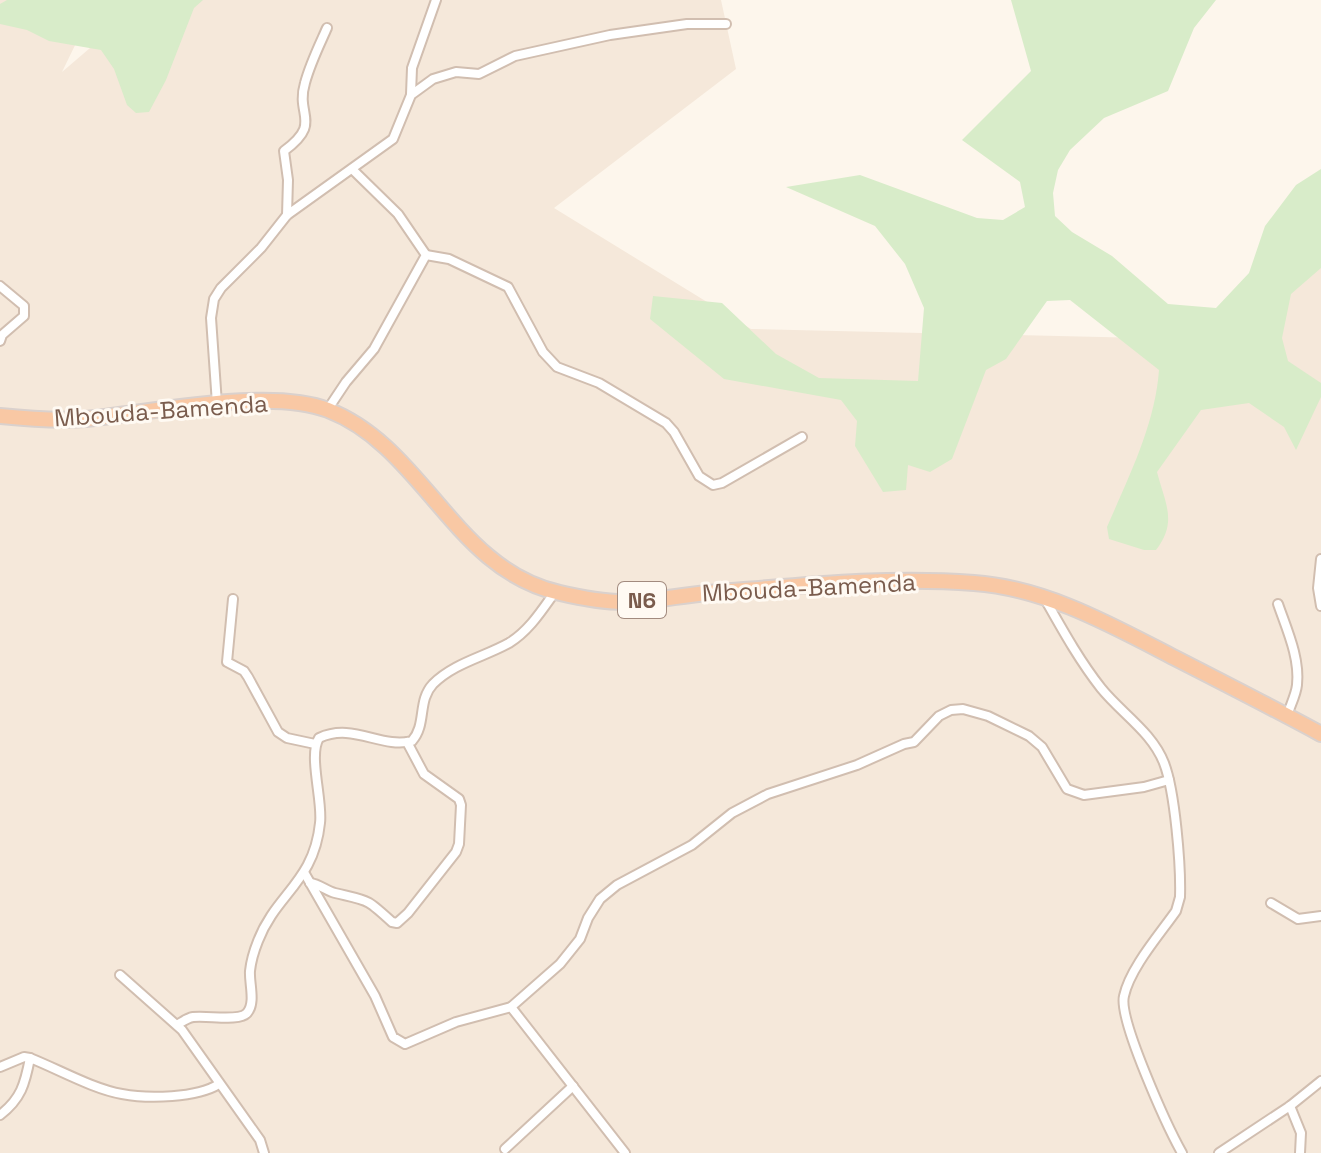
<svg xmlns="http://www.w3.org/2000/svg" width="1321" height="1153" font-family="'Space Grotesk',sans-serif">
<rect width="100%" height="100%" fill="#fdf6ec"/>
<polygon fill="#f5e8da" points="0,0 97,0 62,72 146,0 721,0 736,69 554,208 751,329 1229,340 1321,242 1321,1153 0,1153"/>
<g fill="#d8ecc9">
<polygon points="7,0 203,0 194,8 166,80 149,112 136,113 127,105 114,69 101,50 49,41 27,30 0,24 0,4"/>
<path d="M 1011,0 L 1216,0 L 1194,28 L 1168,91 L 1104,118 L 1070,150 L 1058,170 L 1053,193 L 1055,216 L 1072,232 L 1112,256 L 1168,304 L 1216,308 L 1249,273 L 1265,226 L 1296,185 L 1321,169 L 1321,268 L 1291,294 L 1282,338 L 1288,361 L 1321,383 L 1321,397 L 1296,450 L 1284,427 L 1249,403 L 1201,410 L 1157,472 C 1165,503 1178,522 1156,550 L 1144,550 L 1109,539 L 1107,527 C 1129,476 1155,425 1159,370 L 1070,300 L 1047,301 L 1006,359 L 986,370 L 952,459 L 930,472 L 908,465 L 906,490 L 883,492 L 855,446 L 857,421 L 841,400 L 724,379 L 650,319 L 653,296 L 722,303 L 776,354 L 819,378 L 918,381 L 924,308 L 905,264 L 875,226 L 786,187 L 860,175 L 977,218 L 1003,220 L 1025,207 L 1020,182 L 962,140 L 1031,71 Z"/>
</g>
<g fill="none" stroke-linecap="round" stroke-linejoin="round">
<defs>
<g id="minor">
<polyline points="411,94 412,68 436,0"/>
<path d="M 287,215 L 288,180 L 284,151 C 323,122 295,116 305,83 C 310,64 319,46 327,28"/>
<polyline points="426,255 449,259 508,287 543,352 557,367 599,383 666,423 674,432 699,476 713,485 722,483 802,437"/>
<polyline points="0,286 24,306 24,316 2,335 0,341"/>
<polyline points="217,404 211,318 214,299 221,288 261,248 287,215 393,139 411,95 433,79 456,72 479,74 515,56 610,35 687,24 726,24"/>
<polyline points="328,409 346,382 374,349 426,255 398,214 352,169"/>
<polyline points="1321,559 1318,588 1321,606"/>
<polyline points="233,599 227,662 244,671 248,677 278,732 287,738 315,744"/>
<path d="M 1045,599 C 1062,629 1079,660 1101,688 C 1121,713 1152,732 1164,763 C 1175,791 1181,866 1180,897 L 1176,911 C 1160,934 1130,968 1124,996 C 1118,1019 1168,1128 1182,1153"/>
<path d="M 1278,604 C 1287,630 1300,658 1297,685 C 1296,695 1290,706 1287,716"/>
<polyline points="305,874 375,996 393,1037 405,1044 456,1022 511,1007 560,964 580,939 588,918 600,899 617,885 692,845 732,813 768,794 857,765 904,744 914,742 939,716 951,710 963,709 988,716 1029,736 1042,747 1067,789 1084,795 1144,787 1169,780"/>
<path d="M 310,883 C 320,884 326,891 335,893 C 369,901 366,898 392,922 L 397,923 L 408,913 L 456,852 L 459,844 L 461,805 L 459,799 L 424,774 L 407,742"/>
<polyline points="1271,903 1298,919 1321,916"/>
<polyline points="120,975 182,1030 260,1140 264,1153"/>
<polyline points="511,1007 625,1153"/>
<path d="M 177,1025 C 182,1022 187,1018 193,1017 C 207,1015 239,1022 247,1013 C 256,1003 249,983 250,971 C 251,961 254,951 258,941 C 276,894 314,882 320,823 C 323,801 308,755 319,738 C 353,722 381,749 412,741 C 427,724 417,701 433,684 C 454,663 484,657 509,643 C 529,631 542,610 555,592"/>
<path d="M 0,1067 L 24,1057 L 30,1058 C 58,1069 93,1089 122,1094 C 148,1099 197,1098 219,1084"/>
<polyline points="1290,1106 1301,1133 1300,1153"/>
<path d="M 0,1115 C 21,1099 25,1084 30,1058"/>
<polyline points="505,1149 573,1086"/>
<polyline points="1219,1153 1290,1106 1321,1081"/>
</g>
<path id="trunk" d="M 0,416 C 29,419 57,421 86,419 C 150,413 270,387 328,410 C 424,447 454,570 560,593 C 581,598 603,602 624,602 C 652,602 681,595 709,593 C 797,586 887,576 974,583 C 1046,588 1113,626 1175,658 C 1224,683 1273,708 1321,734"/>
</defs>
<use href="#minor" stroke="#d1beb0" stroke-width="12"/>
<use href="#trunk" stroke="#dad1cd" stroke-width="18"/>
<use href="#minor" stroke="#fff" stroke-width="8"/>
<use href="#trunk" stroke="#f9c8a4" stroke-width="14"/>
</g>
<g text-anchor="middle" stroke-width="6" stroke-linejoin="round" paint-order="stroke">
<rect fill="#fffaf3" stroke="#a28b7f" stroke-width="2" x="618" y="582" width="48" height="36" rx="6"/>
<g font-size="22" font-weight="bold" fill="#7a5c4d">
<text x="642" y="608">N6</text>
</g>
<g font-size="24" fill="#7a5c4d" stroke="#fffaf3">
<text transform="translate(161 411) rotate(-4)" y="8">Mbouda-Bamenda</text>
<text transform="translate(809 588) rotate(-3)" y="8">Mbouda-Bamenda</text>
</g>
</g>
</svg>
